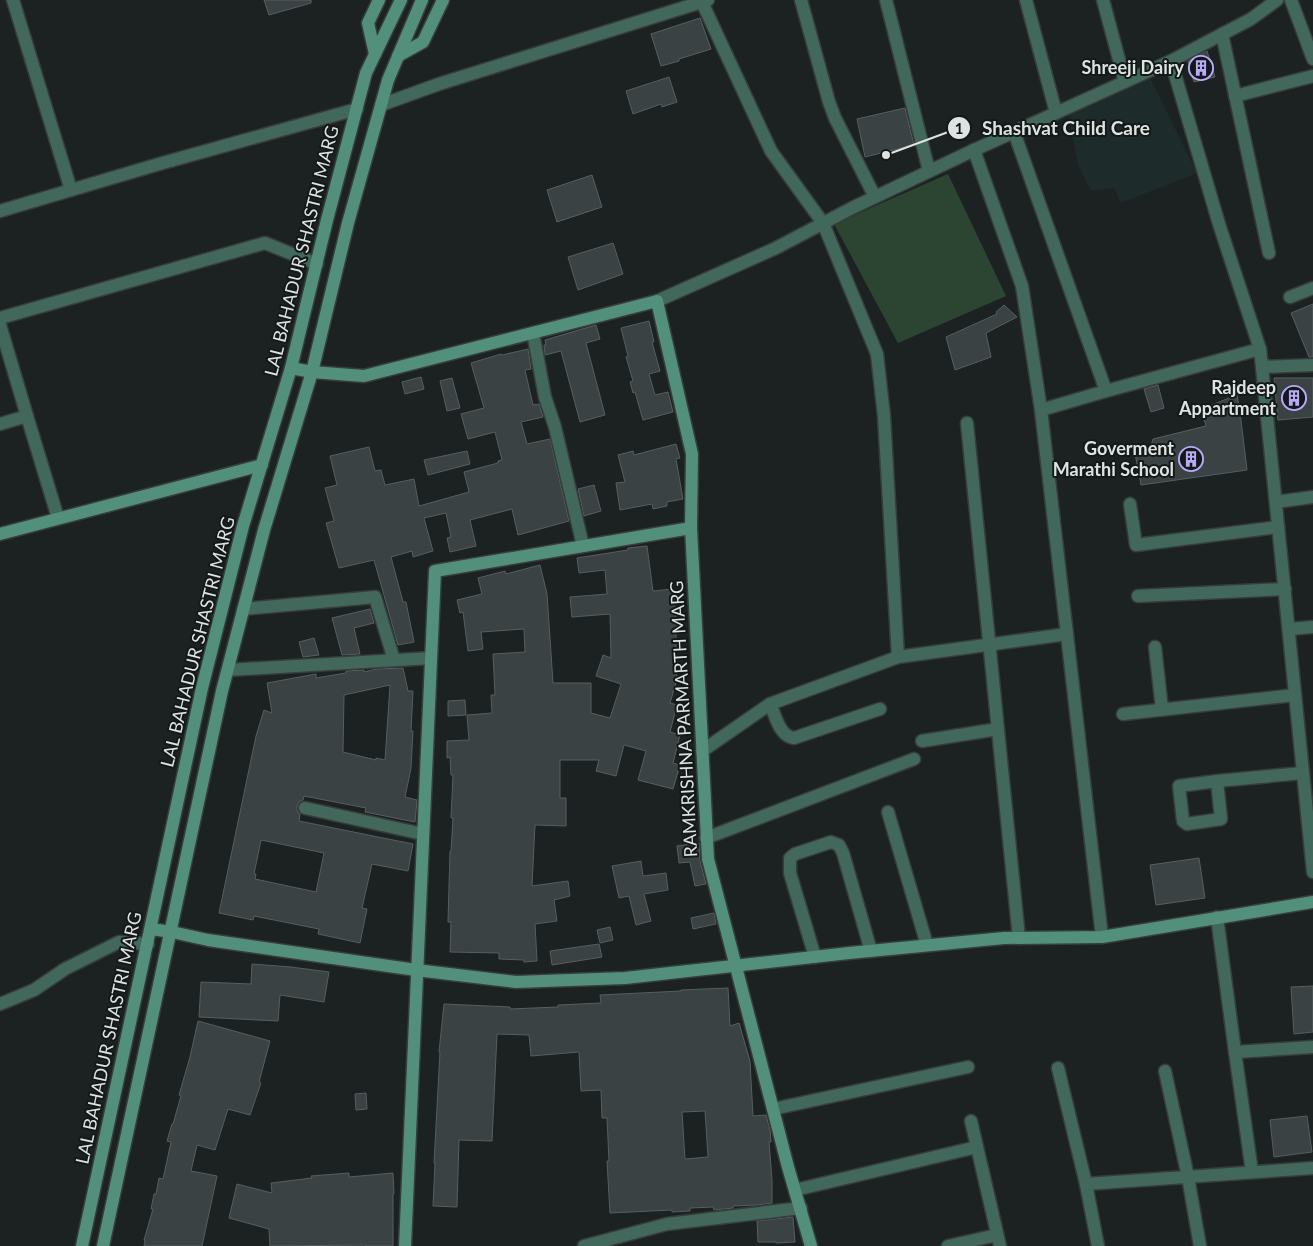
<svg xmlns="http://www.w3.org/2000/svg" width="1313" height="1246" font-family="Lato,sans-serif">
<rect width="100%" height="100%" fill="#1c2222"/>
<polygon fill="#1d2b2a" points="1149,76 1197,173 1121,203 1114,188 1091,191 1078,165 1068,111"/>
<polygon fill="#2c4532" points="948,174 1006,296 898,343 834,224"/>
<g fill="#3b4243" stroke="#575e60" fill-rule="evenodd">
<polygon points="264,0 311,0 311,3 269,15"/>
<polygon points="700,18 711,49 679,59 679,61 661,66 651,34"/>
<polygon points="1207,51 1215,77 1194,82 1188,61"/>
<polygon points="669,77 677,102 662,107 661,104 633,114 626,91"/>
<polygon points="905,108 914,145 865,157 857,119"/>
<polygon points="592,175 602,207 557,222 547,190"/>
<polygon points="613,243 623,274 578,290 568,257"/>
<polygon points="1313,304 1313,357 1309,357 1291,313"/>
<polygon points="1004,305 1017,317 986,333 991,357 955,370 946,337 997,314 996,312"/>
<polygon points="649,321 654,342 652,342 660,371 649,374 655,395 668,392 673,412 643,420 635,392 633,393 630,382 633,381 626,357 628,356 621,328"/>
<polygon points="596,325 600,339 586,343 605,415 580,422 561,351 545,355 544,345 546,345 545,340"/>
<polygon points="528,349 531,369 525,370 533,405 539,404 543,417 521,422 527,444 550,439 569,521 518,535 512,509 470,520 476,546 450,552 447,538 451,537 446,513 424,518 433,551 413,557 412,551 391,557 403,602 406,602 414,642 398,645 374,560 339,568 326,523 334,521 325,488 337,485 330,456 369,447 375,471 381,470 385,485 414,479 419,506 469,492 464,472 498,463 498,461 502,460 495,432 468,439 461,414 484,408 471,363 501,354 502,355"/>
<polygon points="421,377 424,389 405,394 402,382"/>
<polygon points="452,378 460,408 447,411 440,381"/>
<polygon points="1274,378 1313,378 1313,417 1278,420"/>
<polygon points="1158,385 1164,408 1151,412 1144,389"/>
<polygon points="1237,395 1240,412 1247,470 1141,485 1134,448 1151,446 1153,439 1206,426 1201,409"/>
<polygon points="676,444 680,458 676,459 683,499 667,502 667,506 653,509 652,504 620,510 616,483 625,482 618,455 633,451 634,455"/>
<polygon points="467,451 470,464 428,475 424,460"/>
<polygon points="594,485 601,511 584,516 578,489"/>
<polygon points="647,546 653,591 673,589 676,617 676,675 678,676 670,703 677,705 670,732 680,735 673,763 680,765 673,789 638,780 646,751 624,745 616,776 596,771 599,760 560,760 560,798 566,798 566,826 535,825 532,886 568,881 570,896 554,900 557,921 535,924 537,961 524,962 524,960 499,959 499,953 450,952 451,922 448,922 450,851 451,851 453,818 451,818 453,775 451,775 450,757 447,758 447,741 469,740 467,715 492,713 491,695 495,695 493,654 525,652 524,629 481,632 483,649 468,651 463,612 460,613 457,600 482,594 478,578 505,571 506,574 540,565 547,594 553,683 591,683 591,713 610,718 621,684 596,676 603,655 611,658 610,614 572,617 570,597 607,594 605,570 579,573 577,558 628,550 628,548"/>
<polygon points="370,609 374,623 354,628 360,654 342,655 332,618"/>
<polygon points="314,638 319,655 303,657 299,642"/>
<path d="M 403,668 L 408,691 L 413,691 L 411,731 L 413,731 L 411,768 L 405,797 L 417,800 L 415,822 L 365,812 L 366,808 L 304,796 L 303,800 L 299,802 L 297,807 L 297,811 L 300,814 L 299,821 L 413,844 L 408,871 L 372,864 L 362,908 L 367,909 L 360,943 L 318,934 L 319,929 L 254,916 L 253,920 L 219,913 L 256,736 L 264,710 L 272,713 L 267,683 L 316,674 L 316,678 L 346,673 L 346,671 L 364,670 L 364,672 L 377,669 ZM 390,685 L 385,760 L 376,758 L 376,760 L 343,752 L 344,695 ZM 261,840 L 324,853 L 316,892 L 255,879 L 256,874 L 254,874 Z"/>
<polygon points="465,700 466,715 448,716 448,701"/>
<polygon points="699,843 700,861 706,884 695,886 690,862 679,863 677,846"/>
<polygon points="1199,858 1205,898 1156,905 1150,865"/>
<polygon points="641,861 643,876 666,873 668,890 644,894 651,921 636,925 629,896 619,898 612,866"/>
<polygon points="714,913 716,924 693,929 691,918"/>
<polygon points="610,927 613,940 600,943 597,930"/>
<polygon points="599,944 602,957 552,965 550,951"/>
<polygon points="252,964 291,967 329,972 324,1002 280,995 278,1021 199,1017 201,982 251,984"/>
<polygon points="1313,986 1313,1032 1294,1034 1291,987"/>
<path d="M 728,988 L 730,1026 L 739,1023 L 750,1061 L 753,1116 L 766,1115 L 770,1130 L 771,1142 L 769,1142 L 772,1180 L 772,1203 L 756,1205 L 733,1206 L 733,1208 L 714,1210 L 713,1207 L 690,1208 L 690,1211 L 672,1212 L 672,1210 L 610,1213 L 607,1161 L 609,1161 L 607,1118 L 602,1118 L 601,1090 L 581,1091 L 579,1052 L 531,1056 L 529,1035 L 497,1034 L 492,1141 L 459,1140 L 457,1207 L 433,1206 L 435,1163 L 434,1163 L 440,1052 L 439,1052 L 444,1004 L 510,1007 L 510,1009 L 558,1007 L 558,1005 L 601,1003 L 600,995 L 681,991 L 681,990 ZM 705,1111 L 708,1157 L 685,1159 L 682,1112 Z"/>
<polygon points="198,1021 270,1041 259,1082 261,1083 250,1115 228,1109 215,1150 197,1145 191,1171 217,1176 202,1246 144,1246 145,1240 144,1240 153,1209 151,1209 154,1194 156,1194 159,1178 163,1179 171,1142 167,1141 172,1124 173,1124 181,1096 179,1095 190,1057"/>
<polygon points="366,1093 367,1109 356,1110 355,1094"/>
<polygon points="1307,1116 1312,1152 1274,1157 1270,1120"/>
<polygon points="349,1173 349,1177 393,1173 394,1194 393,1194 393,1246 366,1246 366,1245 270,1246 269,1229 229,1218 237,1184 272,1193 271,1183 312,1178 311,1176"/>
<polygon points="793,1217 795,1242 776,1243 776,1242 758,1242 757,1221"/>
</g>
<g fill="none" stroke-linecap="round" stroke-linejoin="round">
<defs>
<g id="street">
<polyline points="13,0 71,190"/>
<polyline points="701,0 771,151 823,223 877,354 884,416 898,657"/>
<polyline points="801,0 829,102 835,118 875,197"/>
<polyline points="886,0 929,171"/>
<polyline points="1026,0 1056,113"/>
<polyline points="1103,0 1125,82"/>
<polyline points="1291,0 1313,59"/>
<polyline points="1222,34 1269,253"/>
<polyline points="1171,61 1219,224 1260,349"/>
<polyline points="1235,96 1313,76"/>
<polyline points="381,105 439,84 708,0"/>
<polyline points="1014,132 1106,391"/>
<polyline points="974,150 1022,286 1041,410 1106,391 1260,349 1262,367 1313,365"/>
<polyline points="0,211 159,164 357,109"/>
<polyline points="1290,297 1313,288"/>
<polyline points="657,301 776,248 854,207 974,150 1171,61 1251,19 1277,0"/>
<polyline points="0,318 265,243 317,264"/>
<polyline points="0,325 27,416 58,518"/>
<polyline points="533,333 545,397 555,427 583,546"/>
<polyline points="1262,367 1313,872"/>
<polyline points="1041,410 1102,937"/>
<polyline points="967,423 1019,938"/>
<polyline points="0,424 27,416"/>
<polyline points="1276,502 1313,497"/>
<polyline points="1130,504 1136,545 1278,527"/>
<polyline points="1138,596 1285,589"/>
<polyline points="243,609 375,597 394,660"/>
<polyline points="1289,629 1313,627"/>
<polyline points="1155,647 1162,709"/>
<polyline points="228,670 431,658"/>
<path d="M 770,704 C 776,716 779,736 794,738 L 880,709"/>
<polyline points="1123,714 1295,695"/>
<polyline points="922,741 998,729"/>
<polyline points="702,751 770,704 898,657 1067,634"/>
<polyline points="1217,781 1179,786 1183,821 1187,824 1221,819 1217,781 1303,773"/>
<polyline points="305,808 423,834"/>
<polyline points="888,812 927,945"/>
<polyline points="706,838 914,759"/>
<polyline points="1217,917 1235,1052"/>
<polyline points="815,957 790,873 790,858 795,854 831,842 839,845 843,853 871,951"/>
<polyline points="0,1004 34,990 65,969 119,942 148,944"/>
<polyline points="1058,1068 1086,1184 1313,1168"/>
<polyline points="1165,1071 1188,1177 1200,1246"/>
<polyline points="773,1109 968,1067"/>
<polyline points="971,1121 1000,1246"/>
<polyline points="1252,1172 1235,1052 1313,1047"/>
<polyline points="1086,1184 1098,1246"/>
<polyline points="795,1190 977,1147"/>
<polyline points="584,1246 667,1224 801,1208"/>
<polyline points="948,1246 997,1235"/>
</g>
<g id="secondary">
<polyline points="375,54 368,23 379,0"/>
<polyline points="398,56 423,42 443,0"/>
<polyline points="291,368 312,372 364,376 657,301 692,454 691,528 708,859 788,1167 811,1246"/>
<polyline points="0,534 262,465"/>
<polyline points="151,929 172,932 208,940 416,970 516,982 625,978 849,953 1004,938 1102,937 1313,902"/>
<polyline points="82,1246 202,688 243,526 291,368 327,220 366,73 401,0"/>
<polyline points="103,1246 222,691 264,530 312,372 348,223 381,105 388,80 422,0"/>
<polyline points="405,1246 435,571 691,528"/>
</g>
</defs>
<use href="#street" stroke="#373d3d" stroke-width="15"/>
<use href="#secondary" stroke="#373d3d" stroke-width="15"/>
<use href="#street" stroke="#42685b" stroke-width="12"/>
<use href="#secondary" stroke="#52907c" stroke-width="12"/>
</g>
<defs>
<symbol id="building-ring" viewBox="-11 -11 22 22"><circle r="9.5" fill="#131918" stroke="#b9aaf7" stroke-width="1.5"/><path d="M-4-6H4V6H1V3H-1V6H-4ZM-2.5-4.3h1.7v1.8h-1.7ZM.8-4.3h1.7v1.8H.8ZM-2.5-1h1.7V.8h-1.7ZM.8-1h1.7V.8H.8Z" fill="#b9aaf7"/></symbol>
</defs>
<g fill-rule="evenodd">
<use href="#building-ring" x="1187" y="54" width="28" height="28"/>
<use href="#building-ring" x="1280" y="384" width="28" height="28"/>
<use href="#building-ring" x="1177" y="445" width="28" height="28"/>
</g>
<g text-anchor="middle" stroke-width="4" stroke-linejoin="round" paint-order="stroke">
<g font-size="18" font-weight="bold" fill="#dee3e2" stroke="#131918" text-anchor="end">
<text x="1184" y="74">Shreeji Dairy</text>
<text x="1276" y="394">Rajdeep<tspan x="1276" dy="21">Appartment</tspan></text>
<text x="1174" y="455">Goverment<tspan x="1174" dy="21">Marathi School</tspan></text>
</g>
<g font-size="18" fill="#dee3e2" stroke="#131918">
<text transform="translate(302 251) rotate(-76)" y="6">LAL BAHADUR SHASTRI MARG</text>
<text transform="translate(198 642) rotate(-76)" y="6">LAL BAHADUR SHASTRI MARG</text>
<text transform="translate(684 719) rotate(-93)" y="6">RAMKRISHNA PARMARTH MARG</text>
<text transform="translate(109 1038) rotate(-78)" y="6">LAL BAHADUR SHASTRI MARG</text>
</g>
</g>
<path fill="none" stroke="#dee3e2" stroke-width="2" d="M886 155L959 128"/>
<g fill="#dee3e2" stroke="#131918" stroke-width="2">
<circle cx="886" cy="155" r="5"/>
<circle cx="959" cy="128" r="12"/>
</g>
<g font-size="15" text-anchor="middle" font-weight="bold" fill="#111">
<text x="959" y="134">1</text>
</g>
<g font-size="19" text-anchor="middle" font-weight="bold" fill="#dee3e2" stroke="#131918" stroke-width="4" stroke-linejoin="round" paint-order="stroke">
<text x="1066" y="135">Shashvat Child Care</text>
</g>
</svg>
